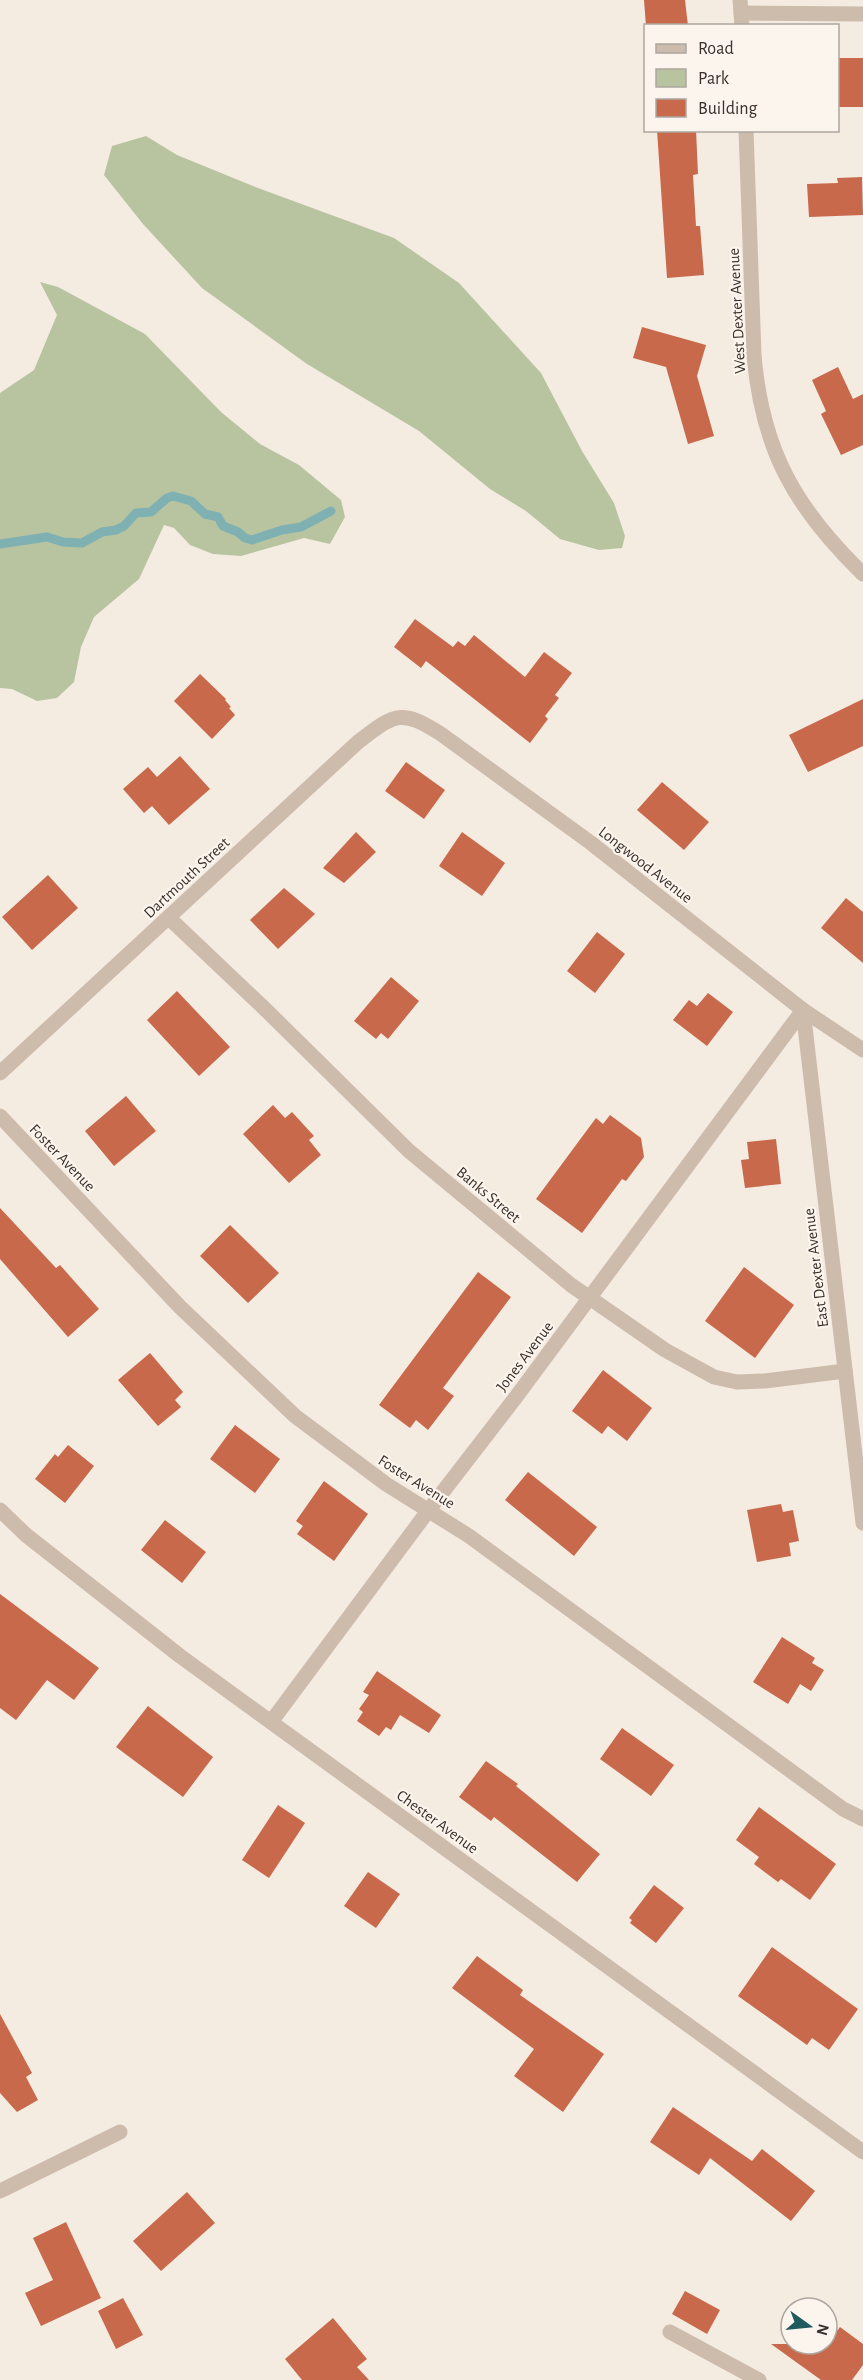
<svg xmlns="http://www.w3.org/2000/svg" width="863" height="2380" font-family="'Alegreya Sans',sans-serif">
<rect width="100%" height="100%" fill="#f4ebe1"/>
<g fill="#b8c4a0">
<polygon points="146,136 177,155 258,188 394,238 459,283 541,373 582,451 614,503 625,536 622,548 599,550 560,539 526,511 490,489 419,431 307,364 202,288 143,224 104,175 112,146"/>
<polygon points="40,282 58,287 145,334 221,412 260,444 299,465 341,500 345,517 330,544 304,538 241,556 213,554 190,545 174,528 164,525 139,579 94,617 81,647 74,682 57,698 37,701 12,689 0,688 0,393 34,370 57,315"/>
</g>
<g fill="none" stroke-linecap="round" stroke-linejoin="round">
<polyline stroke="#7fb0b2" stroke-width="9" points="0,544 47,537 63,542 82,543 102,532 116,530 124,526 136,513 151,512 167,498 173,496 191,501 205,514 218,517 223,526 238,532 245,538 252,540 282,530 301,527 331,511"/>
</g>
<g fill="#c8694b">
<polygon points="644,0 685,0 688,26 646,26"/>
<rect x="837" y="58" width="26" height="49"/>
<polygon points="657,130 696,130 698,174 693,175 696,226 700,226 704,275 667,278"/>
<polygon points="862,177 863,215 809,217 807,184 838,183 837,178"/>
<polygon points="642,327 706,345 697,376 714,436 688,444 666,367 633,358"/>
<polygon points="838,367 853,399 863,394 863,445 841,455 821,414 826,411 812,380"/>
<polygon points="415,619 453,647 458,641 465,646 474,635 525,677 544,652 572,673 555,695 559,698 545,716 548,719 530,743 426,661 421,668 394,647"/>
<polygon points="200,674 226,699 225,700 231,707 229,708 235,715 212,739 174,701"/>
<polygon points="863,699 863,746 808,772 789,735"/>
<polygon points="180,756 210,789 169,825 152,806 144,813 123,789 148,767 157,777"/>
<polygon points="406,762 445,790 424,819 385,791"/>
<polygon points="662,782 709,822 684,850 637,810"/>
<polygon points="356,832 376,852 344,883 323,868"/>
<polygon points="462,832 505,863 482,896 439,866"/>
<polygon points="48,875 78,908 32,950 2,917"/>
<polygon points="284,888 315,914 278,949 250,920"/>
<polygon points="846,898 863,912 863,963 821,928"/>
<polygon points="597,932 625,954 595,993 567,971"/>
<polygon points="391,977 419,1001 388,1039 381,1033 376,1039 354,1021"/>
<polygon points="177,991 230,1047 199,1076 147,1020"/>
<polygon points="708,993 733,1012 707,1046 673,1020 689,1000 697,1006"/>
<polygon points="126,1096 156,1131 114,1166 85,1131"/>
<polygon points="273,1105 285,1118 292,1112 314,1136 309,1140 321,1155 289,1183 243,1134"/>
<polygon points="610,1115 641,1138 644,1157 626,1181 622,1179 582,1233 536,1199 596,1118 603,1124"/>
<polygon points="776,1139 781,1184 745,1188 741,1160 749,1159 747,1142"/>
<polygon points="0,1208 56,1268 60,1265 99,1309 68,1337 0,1259"/>
<polygon points="230,1225 279,1273 248,1303 200,1256"/>
<polygon points="744,1267 794,1305 755,1358 705,1321"/>
<polygon points="478,1272 511,1297 443,1388 454,1396 428,1430 416,1420 410,1428 379,1405"/>
<polygon points="150,1353 183,1392 175,1400 181,1407 158,1426 118,1380"/>
<polygon points="603,1370 652,1408 627,1441 608,1426 602,1434 572,1411"/>
<polygon points="235,1425 280,1459 255,1493 210,1459"/>
<polygon points="68,1445 94,1466 65,1503 35,1479 55,1454 58,1457"/>
<polygon points="528,1472 597,1527 574,1556 505,1500"/>
<polygon points="324,1481 368,1514 334,1561 297,1534 303,1526 296,1521"/>
<polygon points="781,1504 783,1512 793,1510 799,1541 789,1543 791,1556 757,1562 747,1510"/>
<polygon points="165,1520 206,1552 182,1583 141,1550"/>
<polygon points="0,1594 99,1668 74,1700 47,1680 16,1720 0,1708"/>
<polygon points="782,1637 815,1658 812,1663 824,1670 811,1691 800,1684 788,1704 753,1682"/>
<polygon points="377,1671 441,1715 429,1733 400,1715 391,1730 386,1727 379,1736 357,1721 363,1712 359,1709 369,1695 363,1692"/>
<polygon points="148,1706 213,1757 183,1797 116,1747"/>
<polygon points="622,1728 674,1765 651,1796 600,1759"/>
<polygon points="486,1761 518,1784 516,1786 600,1854 577,1882 494,1817 491,1821 459,1797"/>
<polygon points="278,1805 305,1823 269,1878 242,1860"/>
<polygon points="759,1807 836,1864 810,1900 781,1879 778,1882 754,1864 759,1857 736,1840"/>
<polygon points="368,1872 400,1894 376,1928 344,1906"/>
<polygon points="654,1885 684,1908 656,1943 630,1923 632,1920 629,1918"/>
<polygon points="772,1947 858,2009 829,2050 812,2038 807,2045 738,1996"/>
<polygon points="477,1956 523,1990 520,1995 604,2054 563,2112 514,2076 534,2049 452,1988"/>
<polygon points="0,2014 32,2073 26,2077 38,2100 17,2112 0,2093"/>
<polygon points="673,2107 752,2161 762,2149 815,2191 791,2221 710,2158 699,2175 650,2142"/>
<polygon points="187,2192 215,2223 161,2271 133,2241"/>
<polygon points="66,2222 101,2298 41,2326 25,2293 53,2280 33,2238"/>
<polygon points="685,2291 720,2310 707,2334 672,2314"/>
<polygon points="123,2298 143,2335 116,2349 98,2311"/>
<polygon points="333,2318 367,2359 357,2367 369,2380 302,2380 285,2359"/>
<polygon points="840,2327 863,2344 863,2365 852,2380 821,2380 771,2344 827,2344"/>
</g>
<g fill="none" stroke-linecap="round" stroke-linejoin="round">
<g stroke="#cdbbac" stroke-width="15">
<polyline points="740,0 742,26"/>
<polyline points="741,13 863,14"/>
<path d="M 746,130 L 754,355 C 762,450 795,508 863,574"/>
<polyline points="169,918 266,1010 409,1151 571,1285 665,1350 714,1377 737,1382 765,1381 845,1371"/>
<polyline points="803,1010 863,1523"/>
<path d="M 0,1073 L 358,742 C 395,714 400,708 441,734 L 591,843 L 803,1010 L 863,1050"/>
<polyline points="0,1116 180,1307 295,1416 386,1484 469,1536 843,1809 863,1819"/>
<polyline points="0,1510 26,1535 180,1656 863,2152"/>
<polyline points="271,1722 428,1511 516,1397 803,1010"/>
<polyline points="0,2191 120,2132"/>
<polyline points="670,2332 759,2380"/>
</g>
</g>
<g text-anchor="middle" stroke-width="4.5" stroke-linejoin="round" paint-order="stroke">
<g font-size="16" fill="#3b302b" stroke="#fbf5ee">
<text transform="translate(736 311) rotate(-93)" y="6">West Dexter Avenue</text>
<text transform="translate(646 864) rotate(38)" y="6">Longwood Avenue</text>
<text transform="translate(186 877) rotate(-43)" y="6">Dartmouth Street</text>
<text transform="translate(63 1157) rotate(46)" y="6">Foster Avenue</text>
<text transform="translate(489 1194) rotate(40)" y="6">Banks Street</text>
<text transform="translate(815 1268) rotate(-97)" y="6">East Dexter Avenue</text>
<text transform="translate(524 1356) rotate(-53)" y="6">Jones Avenue</text>
<text transform="translate(417 1481) rotate(32)" y="6">Foster Avenue</text>
<text transform="translate(438 1821) rotate(36)" y="6">Chester Avenue</text>
</g>
</g>
<rect x="644" y="24" width="195" height="108" fill="#fbf5ee" stroke="#aea6a0" stroke-width="1.5"/>
<rect x="656" y="44" width="30" height="9" fill="#cdbbac" stroke="#aea6a0" stroke-width="1.5"/>
<text x="698" y="54" font-size="18" fill="#3b302b">Road</text>
<rect x="656" y="69" width="30" height="18" fill="#b8c4a0" stroke="#aea6a0" stroke-width="1.5"/>
<text x="698" y="84" font-size="18" fill="#3b302b">Park</text>
<rect x="656" y="99" width="30" height="18" fill="#c8694b" stroke="#aea6a0" stroke-width="1.5"/>
<text x="698" y="114" font-size="18" fill="#3b302b">Building</text>
<g transform="translate(809 2326) rotate(105)"><circle r="28" fill="#fbf5ee" stroke="#aea6a0" stroke-width="1.5"/>
<path d="M0-4.5L10 22L0 15L-10 22Z" fill="#1f5a5e"/>
<text y="-9" font-size="16" font-weight="bold" text-anchor="middle" fill="#3b302b">N</text>
</g>
</svg>
